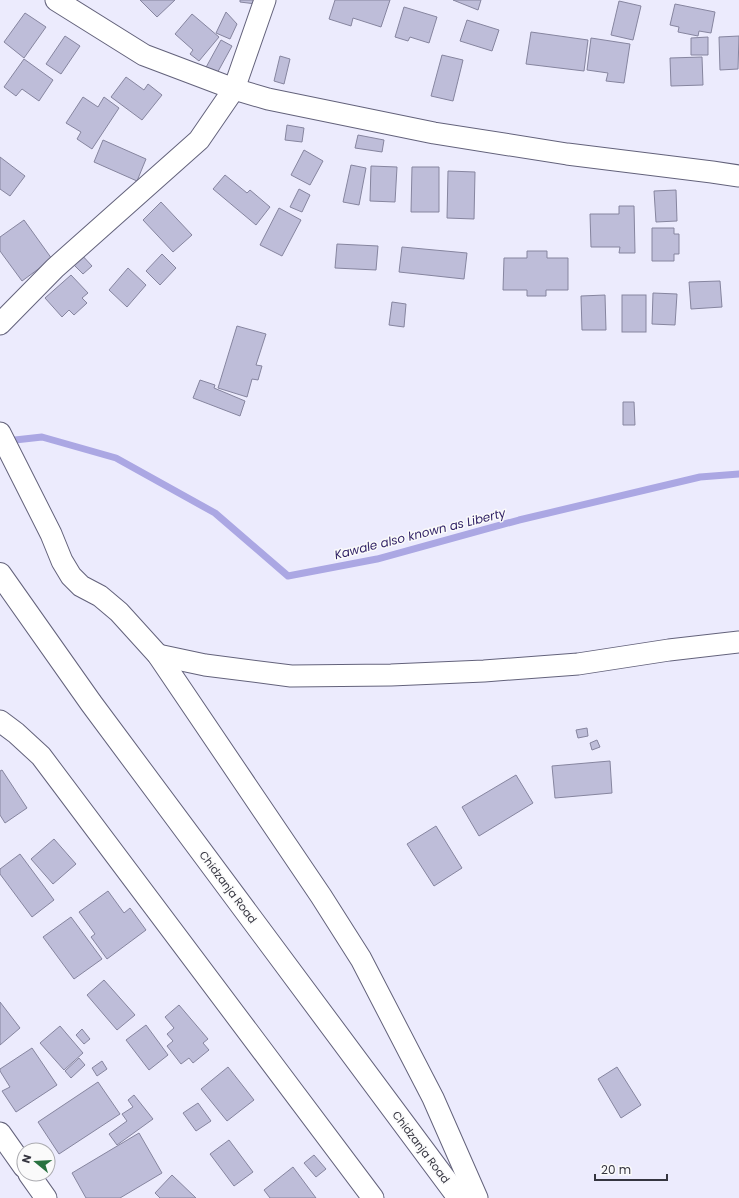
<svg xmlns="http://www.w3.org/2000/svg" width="739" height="1198" font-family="Poppins,sans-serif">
<rect width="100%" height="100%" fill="#ecebfd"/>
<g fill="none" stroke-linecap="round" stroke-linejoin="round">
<polyline stroke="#aba7e3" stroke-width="7" points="6,441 42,437 116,458 215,513 288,576 377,559 519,520 700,477 739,474"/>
</g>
<g fill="#bebdd9" stroke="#86859f">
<polygon points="140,0 175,0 157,17"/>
<polygon points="240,0 257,0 256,4 240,2"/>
<polygon points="335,0 390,0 381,27 353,18 351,26 329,19"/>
<polygon points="453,0 481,0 478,10"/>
<polygon points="619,1 641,6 633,40 611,35"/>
<polygon points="675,4 715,12 711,33 699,31 698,36 678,32 679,27 670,25"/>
<polygon points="404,7 437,17 429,43 410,37 408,41 395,37"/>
<polygon points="226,12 237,24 230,39 216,33"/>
<polygon points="25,13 46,27 24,58 4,42"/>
<polygon points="192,14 219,37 199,61 190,54 193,50 175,34"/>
<polygon points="467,20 499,30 492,51 460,41"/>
<polygon points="531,32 588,40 584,71 526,64"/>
<polygon points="65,36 80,46 61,74 46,64"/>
<polygon points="739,36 738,69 720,70 719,37"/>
<polygon points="708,37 708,55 691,55 691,38"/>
<polygon points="591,38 630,44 624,83 606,81 608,73 587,70"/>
<polygon points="221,40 232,46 215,77 204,71"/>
<polygon points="442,55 463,60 453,101 431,96"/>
<polygon points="280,56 290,59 284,84 274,81"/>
<polygon points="702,57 703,85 671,86 670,58"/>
<polygon points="24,59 53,80 39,101 22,89 16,96 4,87"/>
<polygon points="126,77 144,90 148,84 162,95 142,120 111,97"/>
<polygon points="83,97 98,107 104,97 119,108 92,149 77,139 81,132 66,123"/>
<polygon points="287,125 304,128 302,142 285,140"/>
<polygon points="358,135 384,140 382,152 355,148"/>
<polygon points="103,140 146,159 137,181 94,162"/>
<polygon points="304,150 323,161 310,185 291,175"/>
<polygon points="0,157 25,176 10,196 0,189"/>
<polygon points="351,165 366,168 359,205 343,202"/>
<polygon points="371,166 397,167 395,202 370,201"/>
<polygon points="412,167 439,167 439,212 411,212"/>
<polygon points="448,171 475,172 474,219 447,218"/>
<polygon points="225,175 247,193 250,190 270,207 256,225 213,189"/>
<polygon points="299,189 310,195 302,212 290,207"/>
<polygon points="676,190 677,221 656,222 654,191"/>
<polygon points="161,202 192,235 173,252 143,220"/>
<polygon points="619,206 634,206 635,253 619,253 620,247 591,247 590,214 619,214"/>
<polygon points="279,208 301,220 282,256 260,245"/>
<polygon points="24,220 52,259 22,281 0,251 0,237"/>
<polygon points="652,228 674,228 674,234 679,234 679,254 674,254 674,261 652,261"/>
<polygon points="337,244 378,246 376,270 335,268"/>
<polygon points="402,247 467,253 464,279 399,272"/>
<polygon points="527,251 547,251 547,258 568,258 568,290 546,290 546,296 527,296 527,290 503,290 504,258 527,258"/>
<polygon points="80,253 92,266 83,274 71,262"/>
<polygon points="162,254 176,268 160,285 146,271"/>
<polygon points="128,268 146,285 127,307 109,290"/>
<polygon points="71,275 88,293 82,298 87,303 74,315 69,310 62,317 45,298"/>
<polygon points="720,281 722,307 691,309 689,282"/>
<polygon points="653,293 677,294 675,325 652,324"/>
<polygon points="605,295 606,330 582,330 581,296"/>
<rect x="622" y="295" width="24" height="37"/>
<polygon points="392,302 406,304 404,327 389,325"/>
<polygon points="237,326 266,334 256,365 262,366 258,380 252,379 247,397 218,388"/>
<polygon points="200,380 215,385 214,388 245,401 240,416 193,398"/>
<polygon points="623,402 634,402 635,425 623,425"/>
<polygon points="587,728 588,736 578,738 576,730"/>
<polygon points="597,740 600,747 592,750 590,743"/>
<polygon points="610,761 612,793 555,798 552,766"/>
<polygon points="2,770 27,808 5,823 0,815 0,771"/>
<polygon points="516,775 533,803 479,836 462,807"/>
<polygon points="436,826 462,868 434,886 407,844"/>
<polygon points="54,839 76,864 53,884 31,859"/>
<polygon points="20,854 54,900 32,917 0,874 0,869"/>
<polygon points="108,891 124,913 130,908 146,930 107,959 91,937 95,934 79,912"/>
<polygon points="71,917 102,959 74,979 43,937"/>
<polygon points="104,980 135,1015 117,1030 87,995"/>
<polygon points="0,1002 20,1028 0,1045"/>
<polygon points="179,1005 208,1039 203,1043 209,1050 193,1063 189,1058 181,1064 167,1046 173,1041 167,1034 174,1028 165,1017"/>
<polygon points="146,1025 168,1055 149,1070 126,1040"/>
<polygon points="60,1026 83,1053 64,1070 40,1043"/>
<polygon points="82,1029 90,1039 84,1044 76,1035"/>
<polygon points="32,1048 57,1085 16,1112 2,1091 10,1087 0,1071 0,1069"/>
<polygon points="79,1058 85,1065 71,1078 65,1071"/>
<polygon points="102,1061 107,1069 97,1076 92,1068"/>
<polygon points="228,1067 254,1100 227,1121 201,1089"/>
<polygon points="617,1067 641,1105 621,1118 598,1079"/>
<polygon points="98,1082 120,1114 59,1154 38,1122"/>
<polygon points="134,1095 153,1119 117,1145 109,1134 127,1121 122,1114 133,1107 128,1100"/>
<polygon points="198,1103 211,1121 196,1131 183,1113"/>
<polygon points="139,1133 162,1173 120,1198 86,1198 72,1173"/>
<polygon points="229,1140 253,1172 234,1186 210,1154"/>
<polygon points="314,1155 326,1169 316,1177 304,1163"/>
<polygon points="293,1167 316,1198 270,1198 264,1190"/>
<polygon points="172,1175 196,1198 160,1198 155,1193"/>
</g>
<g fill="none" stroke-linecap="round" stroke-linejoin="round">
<defs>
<g id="street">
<polyline points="56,0 144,55 234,89 268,99 434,133 567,154 712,172 739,176"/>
<polyline points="0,324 55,268 199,140 234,89 265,0"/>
<polyline points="0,433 51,534 62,561 71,576 81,586 100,596 119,612 158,655 321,896 361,959 433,1098 477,1198"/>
<polyline points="158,655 205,665 291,676 391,675 484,671 578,664 669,650 739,642"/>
<polyline points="0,721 16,733 41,756 373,1198"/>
<polyline points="0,1133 24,1167"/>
<polyline points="29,1174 46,1198"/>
</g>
<polyline id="secondary" points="0,574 91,703 459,1198"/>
</defs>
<use href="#street" stroke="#63627b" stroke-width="23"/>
<use href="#secondary" stroke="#63627b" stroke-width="24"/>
<use href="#street" stroke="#fff" stroke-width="21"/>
<use href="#secondary" stroke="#fff" stroke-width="22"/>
</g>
<g text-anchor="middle" stroke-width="3" stroke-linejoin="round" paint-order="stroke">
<g font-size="11" fill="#353540" stroke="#fafafa">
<text transform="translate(228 887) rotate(53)" y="4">Chidzanja Road</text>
<text transform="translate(421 1147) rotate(53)" y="4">Chidzanja Road</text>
</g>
<g font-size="12" font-style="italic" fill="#2e1f64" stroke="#fafafa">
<text transform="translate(420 534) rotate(-14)" y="4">Kawale also known as Liberty</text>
</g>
</g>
<g transform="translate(36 1162) rotate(288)"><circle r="19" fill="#fafafa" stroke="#ababb0"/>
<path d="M0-3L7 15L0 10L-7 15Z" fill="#297240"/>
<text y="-6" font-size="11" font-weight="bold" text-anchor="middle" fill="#353540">N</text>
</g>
<path d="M595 1174v6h72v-6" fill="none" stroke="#353540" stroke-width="2"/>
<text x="601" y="1174" font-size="12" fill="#353540" stroke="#fafafa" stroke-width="3" paint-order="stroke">20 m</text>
</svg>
